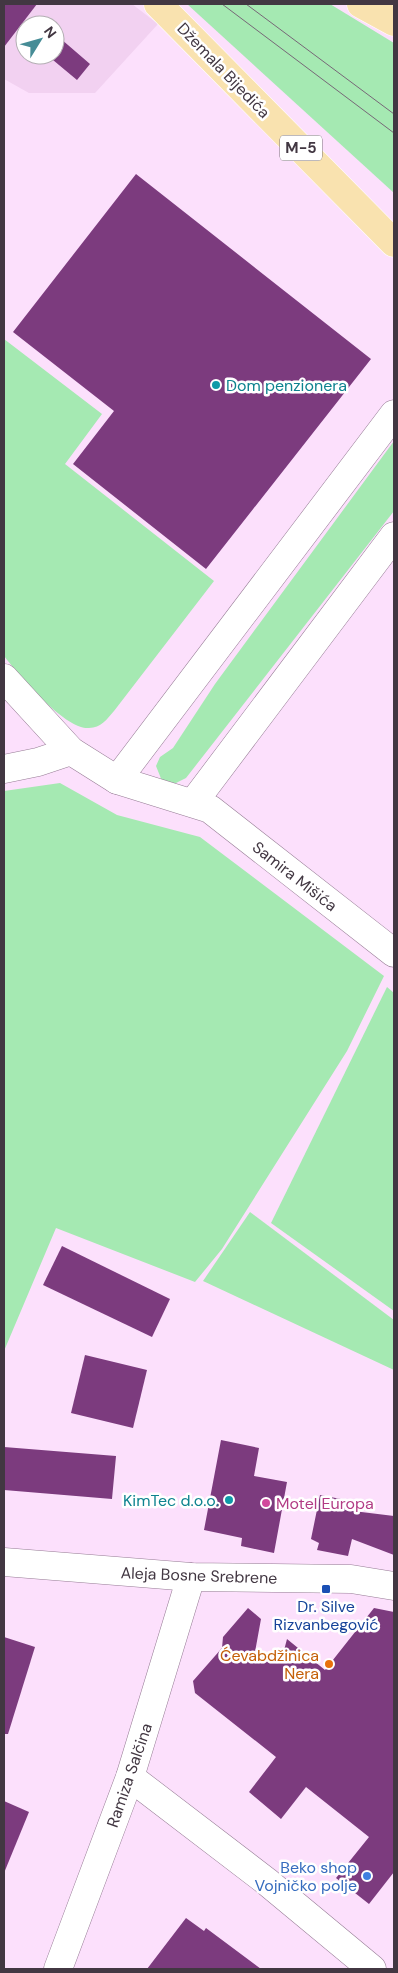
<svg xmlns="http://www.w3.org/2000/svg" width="398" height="1973" font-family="'DM Sans',sans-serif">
<rect width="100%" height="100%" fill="#fce0fc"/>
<path fill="#f2d1f1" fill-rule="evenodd" d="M 4,4 L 132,4 L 158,24 L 95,93 L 29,93 L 4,79 ZM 25,25 L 55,25 L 55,55 L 25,55 Z"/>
<g fill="#a5e9b2">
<polygon points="187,4 330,4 394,43 394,193"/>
<path d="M 4,339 L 102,414 L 65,464 L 214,581 L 114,711 C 107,719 101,728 89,728 C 65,730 19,675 4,656 Z"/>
<polygon points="394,441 394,511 186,778 172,785 162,781 156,766 160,757 173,748 215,684"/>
<polygon points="60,783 117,815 200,837 384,976 347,1051 222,1249 195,1282 56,1228 4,1351 4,791"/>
<polygon points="387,987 394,993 394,1311 271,1223"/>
<polygon points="250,1212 394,1320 394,1370 203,1281"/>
</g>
<g fill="#7c3b7e">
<polygon points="4,4 37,4 4,47"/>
<polygon points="61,39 90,64 77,80 47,55 55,55 55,46"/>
<polygon points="136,174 371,359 206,569 73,464 114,411 13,332"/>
<polygon points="62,1246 170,1299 152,1337 43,1285"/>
<polygon points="85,1355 147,1370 133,1428 71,1413"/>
<polygon points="221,1440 259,1448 254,1476 287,1482 274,1553 241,1546 242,1538 204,1530"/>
<polygon points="4,1447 116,1456 112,1499 4,1490"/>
<polygon points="320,1495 346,1500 345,1510 394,1516 394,1555 352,1539 348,1556 317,1550 319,1543 311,1539"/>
<polygon points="248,1608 261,1619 255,1652 282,1658 287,1639 325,1670 374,1608 394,1612 394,1872 369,1904 336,1878 369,1837 306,1787 281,1819 249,1792 276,1757 195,1693 193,1681 222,1648 223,1637"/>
<polygon points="4,1637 35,1647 8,1734 4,1734"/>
<polygon points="4,1801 29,1812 4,1873"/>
<polygon points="186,1918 204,1931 206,1928 261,1969 147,1969"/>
</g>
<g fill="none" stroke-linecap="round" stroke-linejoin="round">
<defs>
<g id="minor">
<polyline points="4,678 71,751 117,780 210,809 394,953"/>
<polyline points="4,769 38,762 71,751"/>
<polyline points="117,780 394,414"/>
<polyline points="193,803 394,536"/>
<polyline points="4,1562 191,1577 351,1579 394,1586"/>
<polyline points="130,1777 266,1881 372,1969"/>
<polyline points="58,1969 130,1777 191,1577"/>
</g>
<g id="major">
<polyline points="158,4 394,243"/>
<polyline points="361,4 394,22"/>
</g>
</defs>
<use href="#minor" stroke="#967c95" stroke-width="29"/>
<use href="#major" stroke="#fff" stroke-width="29"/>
<use href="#minor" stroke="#fff" stroke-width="28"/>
<use href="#major" stroke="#f9e2af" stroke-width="28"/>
<g stroke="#776777" stroke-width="1">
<polyline points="222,4 394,133"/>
<polyline points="246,4 394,114"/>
</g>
</g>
<g fill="#0f9aa8" stroke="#fff" stroke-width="2">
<circle cx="216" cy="385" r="5"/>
<circle cx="229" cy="1500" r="5"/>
</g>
<circle fill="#d1479c" stroke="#fff" stroke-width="2" cx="266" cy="1503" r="5"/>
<rect fill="#1a4fb4" stroke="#fff" stroke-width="2" x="321" y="1584" width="10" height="10" rx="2.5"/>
<circle fill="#e8710a" stroke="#fff" stroke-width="2" cx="329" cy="1664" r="5"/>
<circle fill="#3f7fe0" stroke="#fff" stroke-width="2" cx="367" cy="1876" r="5"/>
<g text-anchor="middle" stroke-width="5" stroke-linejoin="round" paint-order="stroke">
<rect fill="#fff" stroke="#7b737b" stroke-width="1" x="280" y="135.5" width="42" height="25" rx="4"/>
<g font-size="15" font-weight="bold" fill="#423742">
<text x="301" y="153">M-5</text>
</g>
<g font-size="16" fill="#423742" stroke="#fff">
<text transform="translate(224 70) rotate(46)" y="6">Džemala Bijedića</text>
<text transform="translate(295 876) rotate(38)" y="6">Samira Mišića</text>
<text transform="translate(199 1575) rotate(2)" y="6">Aleja Bosne Srebrene</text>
<text transform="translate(129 1775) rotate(-71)" y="6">Ramiza Salčina</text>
</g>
<g font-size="16" fill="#0d838f" stroke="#fff" text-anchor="start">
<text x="226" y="391">Dom penzionera</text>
<text x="219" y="1506" text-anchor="end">KimTec d.o.o.</text>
</g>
<g font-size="16" fill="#b23c85" stroke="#fff" text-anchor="start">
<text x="276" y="1509">Motel Europa</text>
</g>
<g font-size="16" fill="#164399" stroke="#fff">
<text x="326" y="1612">Dr. Silve<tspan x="326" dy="18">Rizvanbegović</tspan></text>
</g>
<g font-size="16" fill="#c56008" stroke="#fff" text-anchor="end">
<text x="319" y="1661">Ćevabdžinica<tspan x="319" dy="18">Nera</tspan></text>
</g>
<g font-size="16" fill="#366cbe" stroke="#fff" text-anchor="end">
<text x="357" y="1873">Beko shop<tspan x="357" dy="18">Vojničko polje</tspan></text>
</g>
</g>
<rect width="398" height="1973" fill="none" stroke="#423742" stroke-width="10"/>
<g transform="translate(40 40) rotate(53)"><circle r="24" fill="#ffffff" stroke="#b3afb3"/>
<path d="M0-4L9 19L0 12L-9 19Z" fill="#468c96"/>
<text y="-8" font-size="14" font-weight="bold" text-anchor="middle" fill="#423742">N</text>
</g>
</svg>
